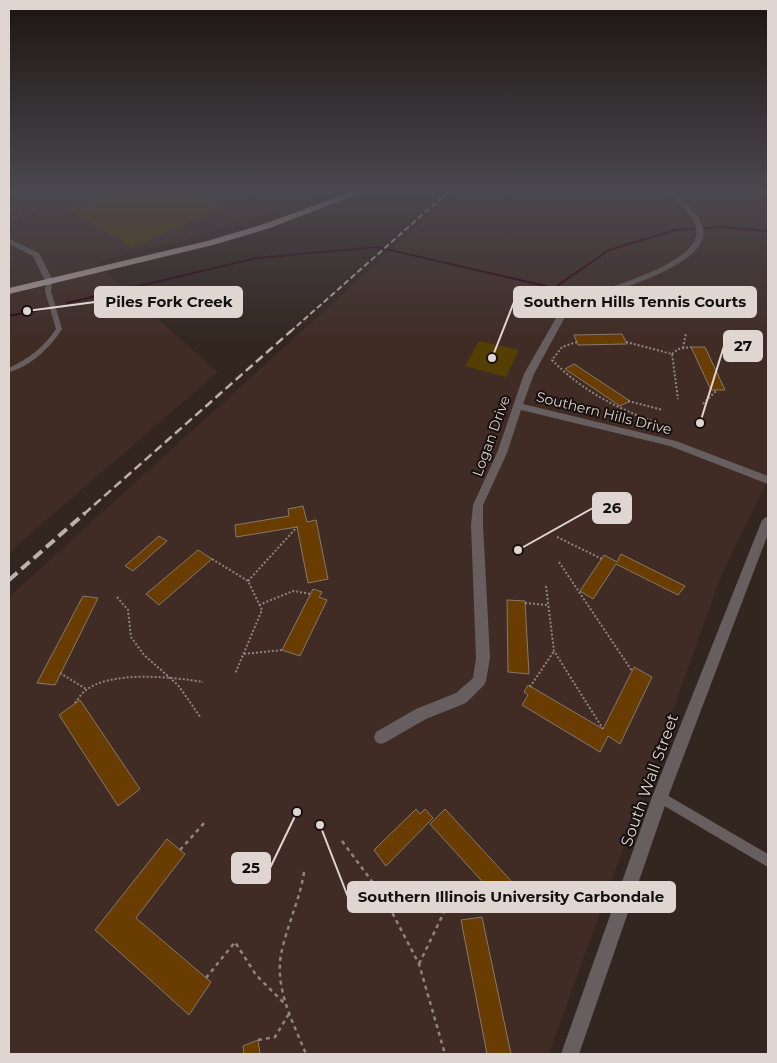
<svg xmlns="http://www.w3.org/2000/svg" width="777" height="1063" font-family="Montserrat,sans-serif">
<rect width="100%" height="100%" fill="#332620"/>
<g fill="#402c25">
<polygon points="9,192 334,192 207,234 97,262 107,274 218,372 9,552"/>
<polygon points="455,192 768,192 768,479 721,576 549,1054 9,1054 9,597"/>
</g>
<g fill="#553e02">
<polygon points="114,192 191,192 223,208 132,247 68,210"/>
<polygon points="479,341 519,350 506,377 465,366"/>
</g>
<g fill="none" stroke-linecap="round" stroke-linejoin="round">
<g stroke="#2e0313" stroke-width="2">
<polyline points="67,303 257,258 377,247 554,288 609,250 675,230 723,227 768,231"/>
<polyline points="9,316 44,309"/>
</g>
</g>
<g fill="#693c02" stroke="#85796d">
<polygon points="622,334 627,344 578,345 574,335"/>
<polygon points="691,347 705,347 725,390 711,390"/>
<polygon points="574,364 630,401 620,406 565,369"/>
<polygon points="303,506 307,522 316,520 328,579 308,583 297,527 236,537 235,525 289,516 288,509"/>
<polygon points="159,536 167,541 133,571 125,566"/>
<polygon points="198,550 212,559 159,605 146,594"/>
<polygon points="621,554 685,586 678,595 616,564 593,599 580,591 604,555 617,562"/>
<polygon points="313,589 322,592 319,597 327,600 300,656 282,650"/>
<polygon points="83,596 98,598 55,685 37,683"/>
<polygon points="507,600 525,601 529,674 508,672"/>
<polygon points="634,667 652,677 620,744 608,736 600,752 522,705 528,695 524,692 528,685 603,729"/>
<polygon points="80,700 140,789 118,806 59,715"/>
<polygon points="416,809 420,814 425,809 433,818 386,866 374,850"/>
<polygon points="445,809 514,884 500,901 430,824"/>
<polygon points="167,839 185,854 136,918 211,982 189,1015 95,930"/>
<polygon points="482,917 511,1054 487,1054 461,920"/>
<polygon points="258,1040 260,1054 244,1054 243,1046"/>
</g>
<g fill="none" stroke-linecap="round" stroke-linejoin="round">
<g stroke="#8f8480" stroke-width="1" stroke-dasharray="2 2" stroke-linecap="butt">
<polyline points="77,199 93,192"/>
<polyline points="9,220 38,207"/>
</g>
<g stroke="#8f8480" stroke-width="2" stroke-dasharray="2 2" stroke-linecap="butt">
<path d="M 577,342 L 562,347 L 552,360 C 581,390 616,408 655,422"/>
<polyline points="626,342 672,354 678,399"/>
<polyline points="683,348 686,333"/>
<polyline points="672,354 678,349 691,347"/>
<polyline points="628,401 663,410"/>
<polyline points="703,404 717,390"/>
<polyline points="557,537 602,559"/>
<polyline points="212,559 248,581 262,610 235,674"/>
<polyline points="559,562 632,671"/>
<polyline points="248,581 297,527"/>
<polyline points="546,586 554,651 603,729"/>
<polyline points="117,597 128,610 131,637 144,655 178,685 201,718"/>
<polyline points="525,603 548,605"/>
<polyline points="259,605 293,591 311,594"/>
<polyline points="244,654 282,650"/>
<polyline points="60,673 86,689"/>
<polyline points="530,687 554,651"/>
<path d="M 75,703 C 78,699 81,694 85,691 C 110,670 173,677 203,682"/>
</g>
<g stroke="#8f8480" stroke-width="2.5" stroke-dasharray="4 4" stroke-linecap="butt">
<polyline points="342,841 385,899 454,909 495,895"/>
<polyline points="180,850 205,822"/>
<path d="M 304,872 C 300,899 288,923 282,950 C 273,986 293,1022 306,1054"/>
<polyline points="385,899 419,964 445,1054"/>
<polyline points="419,964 446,908"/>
<polyline points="206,978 235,942 256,975 284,1003"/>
<polyline points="258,1040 275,1037 290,1012"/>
</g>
<g fill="#675f5f" fill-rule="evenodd">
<path d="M 49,279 L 52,281 L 51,291 L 62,329 C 50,348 31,366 9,372 L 9,368 C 28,359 44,347 56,329 L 45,291 L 46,281 Z"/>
<polygon points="660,791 768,854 768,867 656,801 654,797 656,793"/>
</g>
<g fill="#675f5f" fill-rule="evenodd">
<path d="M 667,192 L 674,192 C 684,203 699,213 703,228 C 713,267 597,295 571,306 L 534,374 L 523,404 L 676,441 L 768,476 L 768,484 L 670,446 L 521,410 L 507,453 L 483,505 L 483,525 L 490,658 L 486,681 L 484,685 L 466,703 L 426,719 L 386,742 L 381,744 L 376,742 L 374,737 L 376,732 L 416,709 L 456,693 L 473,678 L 476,658 L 471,525 L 473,505 L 497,453 L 524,374 L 565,302 C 591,292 705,265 696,228 C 692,213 677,203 667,192 Z"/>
<polygon points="9,239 39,253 53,281 52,283 46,283 33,256 9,244"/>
<polygon points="768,516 768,534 668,797 579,1054 561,1054 652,797 762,520"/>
</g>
<polygon fill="#b1a09e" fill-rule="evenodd" points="351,192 363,192 270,228 213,245 9,294 9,288 207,241 264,224"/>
<polyline stroke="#bbb1ac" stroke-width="2" stroke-dasharray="6 3" stroke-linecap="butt" points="290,332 448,192"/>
<polyline stroke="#bbb1ac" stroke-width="2.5" stroke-dasharray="9 4.5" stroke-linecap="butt" points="84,514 291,331"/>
<polyline stroke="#bbb1ac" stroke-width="4" stroke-dasharray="11 5.5" stroke-linecap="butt" points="9,580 85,513"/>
</g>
<linearGradient id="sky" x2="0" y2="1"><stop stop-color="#1c1512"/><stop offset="0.56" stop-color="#4a474e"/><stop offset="1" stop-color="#4a474e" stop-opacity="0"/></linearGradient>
<rect width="777" height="341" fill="url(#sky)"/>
<g text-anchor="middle" stroke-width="4" stroke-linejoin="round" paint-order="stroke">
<g font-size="14" fill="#dfd6d2" stroke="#17100e">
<text transform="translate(604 413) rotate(14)" y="5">Southern Hills Drive</text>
<text transform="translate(491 436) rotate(-70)" y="5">Logan Drive</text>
</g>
<g font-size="16" fill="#dfd6d2" stroke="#17100e">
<text transform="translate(649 780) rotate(-70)" y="6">South Wall Street</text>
</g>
</g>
<path fill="none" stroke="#dfd6d2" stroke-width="2" d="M492 358L514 302M27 311L95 302M700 423L724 346M518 550L593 508M297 812L270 868M320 825L348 897"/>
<g fill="#dfd6d2" stroke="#17100e" stroke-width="2">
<circle cx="492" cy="358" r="5"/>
<circle cx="27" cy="311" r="5"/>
<circle cx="700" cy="423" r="5"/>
<circle cx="518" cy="550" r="5"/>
<circle cx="297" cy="812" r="5"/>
<circle cx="320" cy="825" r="5"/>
</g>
<g fill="#dfd6d2" stroke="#dfd6d2" stroke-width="2">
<rect x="514" y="287" width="242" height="30" rx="5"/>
<rect x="95" y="287" width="147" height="30" rx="5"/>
<rect x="724" y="331" width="38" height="30" rx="5"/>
<rect x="593" y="493" width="38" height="30" rx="5"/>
<rect x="232" y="853" width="38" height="30" rx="5"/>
<rect x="348" y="882" width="327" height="30" rx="5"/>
</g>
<g font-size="15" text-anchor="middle" font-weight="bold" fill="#111">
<text x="635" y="307">Southern Hills Tennis Courts</text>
<text x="169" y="307">Piles Fork Creek</text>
<text x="743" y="351">27</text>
<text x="612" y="513">26</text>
<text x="251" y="873">25</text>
<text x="511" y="902">Southern Illinois University Carbondale</text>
</g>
<rect width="777" height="1063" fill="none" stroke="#dfd6d2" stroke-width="20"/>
</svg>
